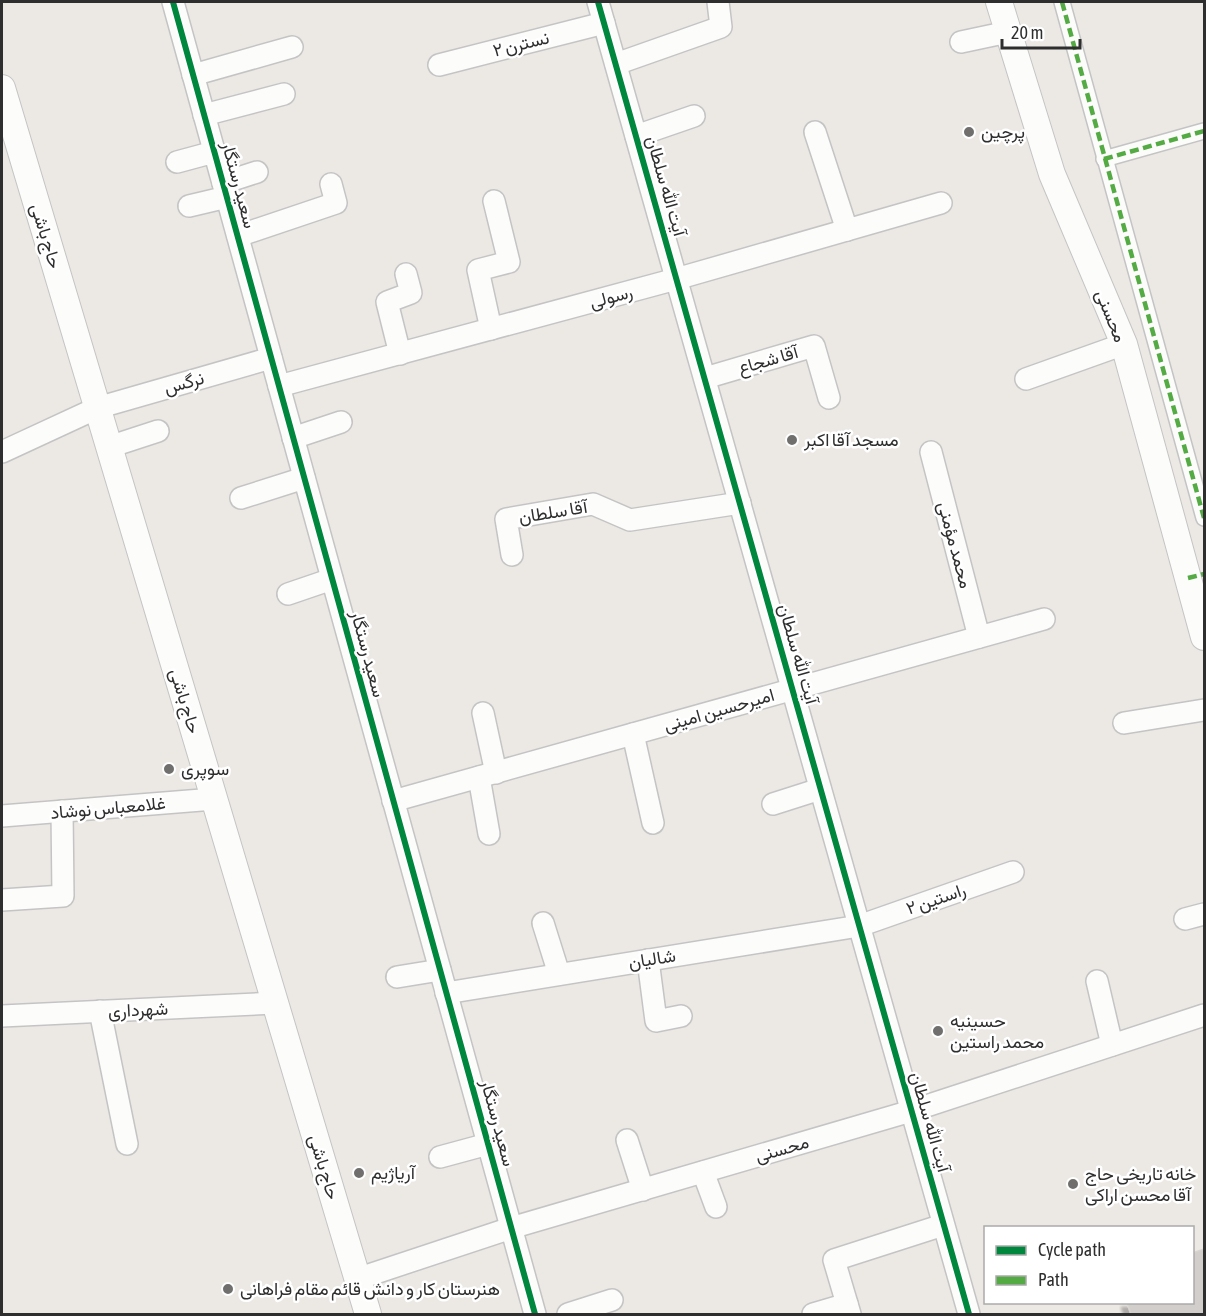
<svg xmlns="http://www.w3.org/2000/svg" width="1206" height="1316" font-family="'Asap Condensed',Vazirmatn,sans-serif">
<defs>
<filter id="shadow"><feDropShadow dx="-5.5" dy="5.5" stdDeviation="1.5" flood-color="#0004"/></filter>
</defs>
<rect width="100%" height="100%" fill="#ece8e4"/>
<polygon fill="#d1cecb" stroke="#d7d4d0" stroke-width="1.5" filter="url(#shadow)" points="1204,1249 1204,1314 1131,1314 1127,1302 1192,1302 1192,1253"/>
<g fill="none" stroke-linecap="round" stroke-linejoin="round">
<defs>
<g id="pedestrian">
<polyline points="1062,2 1204,518"/>
<polyline points="1104,159 1204,131"/>
</g>
<g id="minor">
<polyline points="173,2 535,1314"/>
<polyline points="598,2 969,1314"/>
<polyline points="961,42 1008,32"/>
<polyline points="616,64 721,27 718,2"/>
<polyline points="439,65 604,23"/>
<polyline points="193,75 292,47"/>
<polyline points="204,115 284,94"/>
<polyline points="815,132 847,230"/>
<polyline points="636,136 694,116"/>
<polyline points="177,162 214,152"/>
<polyline points="223,183 257,172"/>
<polyline points="189,206 227,197"/>
<polyline points="238,236 336,203 331,184"/>
<polyline points="491,329 478,270 509,262 494,201"/>
<polyline points="400,354 387,302 411,293 406,274"/>
<polyline points="705,378 814,346 829,398"/>
<polyline points="1026,379 1124,344"/>
<polyline points="279,386 676,279 941,203"/>
<polyline points="293,438 341,422"/>
<polyline points="109,447 158,431"/>
<polyline points="2,452 97,408 271,358"/>
<polyline points="931,452 979,637"/>
<polyline points="241,498 304,478"/>
<polyline points="512,555 506,519 593,504 630,520 740,503"/>
<polyline points="288,594 332,579"/>
<polyline points="483,713 496,773"/>
<polyline points="1124,723 1204,710"/>
<polyline points="633,734 653,823"/>
<polyline points="479,777 489,834"/>
<polyline points="393,801 1044,619"/>
<polyline points="773,804 820,789"/>
<polyline points="2,816 214,799"/>
<polyline points="2,900 63,896 62,811"/>
<polyline points="1185,919 1204,914"/>
<polyline points="543,923 559,974"/>
<polyline points="648,960 656,1021 681,1016"/>
<polyline points="397,977 440,970"/>
<polyline points="1097,981 1112,1045"/>
<polyline points="446,993 859,926 1013,872"/>
<polyline points="100,1011 127,1144"/>
<polyline points="2,1016 275,1003"/>
<polyline points="627,1140 643,1190"/>
<polyline points="440,1157 488,1144"/>
<polyline points="703,1172 716,1207"/>
<polyline points="357,1279 511,1228 911,1111 1204,1015"/>
<polyline points="568,1314 612,1300"/>
<polyline points="813,1314 847,1304"/>
<polyline points="850,1314 834,1260 943,1225"/>
</g>
<g id="tertiary">
<polyline points="999,2 1052,174 1124,344 1204,637"/>
<polyline points="2,88 368,1314"/>
</g>
</defs>
<use href="#pedestrian" stroke="#c5c4c5" stroke-width="18"/>
<use href="#minor" stroke="#c5c4c5" stroke-width="24"/>
<use href="#tertiary" stroke="#c5c4c5" stroke-width="28"/>
<use href="#pedestrian" stroke="#fcfcfb" stroke-width="15"/>
<use href="#minor" stroke="#fcfcfb" stroke-width="21"/>
<use href="#tertiary" stroke="#fcfcfb" stroke-width="26"/>
<g stroke="#54ab44" stroke-width="4.5" stroke-dasharray="9 4.5" stroke-linecap="butt">
<polyline points="1062,2 1204,518"/>
<polyline points="1104,159 1204,131"/>
<polyline points="1188,578 1204,574"/>
</g>
<defs>
<g id="cycleway">
<polyline points="173,2 535,1314"/>
<polyline points="598,2 969,1314"/>
</g>
</defs>
<use href="#cycleway" stroke="#fff" stroke-width="10"/>
<use href="#cycleway" stroke="#00873e" stroke-width="6"/>
</g>
<g fill="#706f6e" stroke="#fff" stroke-width="2">
<circle cx="969" cy="132" r="6"/>
<circle cx="792" cy="440" r="6"/>
<circle cx="169" cy="769" r="6"/>
<circle cx="938" cy="1031" r="6"/>
<circle cx="359" cy="1173" r="6"/>
<circle cx="1073" cy="1184" r="6"/>
<circle cx="228" cy="1289" r="6"/>
</g>
<g text-anchor="middle" stroke-width="5" stroke-linejoin="round" paint-order="stroke">
<g font-size="18" fill="#2e2e2e" stroke="#fff">
<text transform="translate(521 44) rotate(-14)" y="6">نسترن ۲</text>
<text transform="translate(239 185) rotate(75)" y="6">سعید رستگار</text>
<text transform="translate(666 186) rotate(74)" y="6">آیت الله سلطان</text>
<text transform="translate(46 236) rotate(73)" y="6">حاج باشی</text>
<text transform="translate(611 297) rotate(-15)" y="6">رسولی</text>
<text transform="translate(1111 316) rotate(68)" y="6">محسنی</text>
<text transform="translate(768 360) rotate(-16)" y="6">آقا شجاع</text>
<text transform="translate(184 383) rotate(-16)" y="6">نرگس</text>
<text transform="translate(553 512) rotate(-9)" y="6">آقا سلطان</text>
<text transform="translate(955 545) rotate(75)" y="6">محمد مؤمنی</text>
<text transform="translate(368 654) rotate(75)" y="6">سعید رستگار</text>
<text transform="translate(798 654) rotate(74)" y="6">آیت الله سلطان</text>
<text transform="translate(185 701) rotate(73)" y="6">حاج باشی</text>
<text transform="translate(719 710) rotate(-16)" y="6">امیرحسین امینی</text>
<text transform="translate(108 808) rotate(-5)" y="6">غلامعباس نوشاد</text>
<text transform="translate(936 899) rotate(-19)" y="6">راستین ۲</text>
<text transform="translate(652 959) rotate(-9)" y="6">شالیان</text>
<text transform="translate(138 1010) rotate(-3)" y="6">شهرداری</text>
<text transform="translate(930 1122) rotate(74)" y="6">آیت الله سلطان</text>
<text transform="translate(498 1123) rotate(75)" y="6">سعید رستگار</text>
<text transform="translate(782 1149) rotate(-16)" y="6">محسنی</text>
<text transform="translate(324 1167) rotate(73)" y="6">حاج باشی</text>
</g>
<g font-size="18" fill="#2e2e2e" stroke="#fff" text-anchor="start">
<text x="981" y="138">پرچین</text>
<text x="804" y="446">مسجد آقا اکبر</text>
<text x="181" y="775">سوپری</text>
<text x="950" y="1027">حسینیه<tspan x="950" dy="21">محمد راستین</tspan></text>
<text x="371" y="1179">آریاژیم</text>
<text x="1085" y="1180">خانه تاریخی حاج<tspan x="1085" dy="21">آقا محسن اراکی</tspan></text>
<text x="240" y="1295">هنرستان کار و دانش قائم مقام فراهانی</text>
</g>
</g>
<rect width="1206" height="1316" fill="none" stroke="#2e2e2e" stroke-width="6"/>
<rect x="984" y="1226" width="210" height="78" fill="#ffffff" stroke="#ababab" stroke-width="1.5"/>
<rect x="996" y="1246" width="30" height="9" fill="#00873e" stroke="#ababab" stroke-width="1.5"/>
<text x="1038" y="1256" font-size="18" fill="#2e2e2e">Cycle path</text>
<rect x="996" y="1276" width="30" height="9" fill="#54ab44" stroke="#ababab" stroke-width="1.5"/>
<text x="1038" y="1286" font-size="18" fill="#2e2e2e">Path</text>
<path d="M1002 39v9h78v-9" fill="none" stroke="#2e2e2e" stroke-width="3"/>
<text x="1011" y="39" font-size="18" fill="#2e2e2e" stroke="#ffffff" stroke-width="4.5" paint-order="stroke">20 m</text>
</svg>
